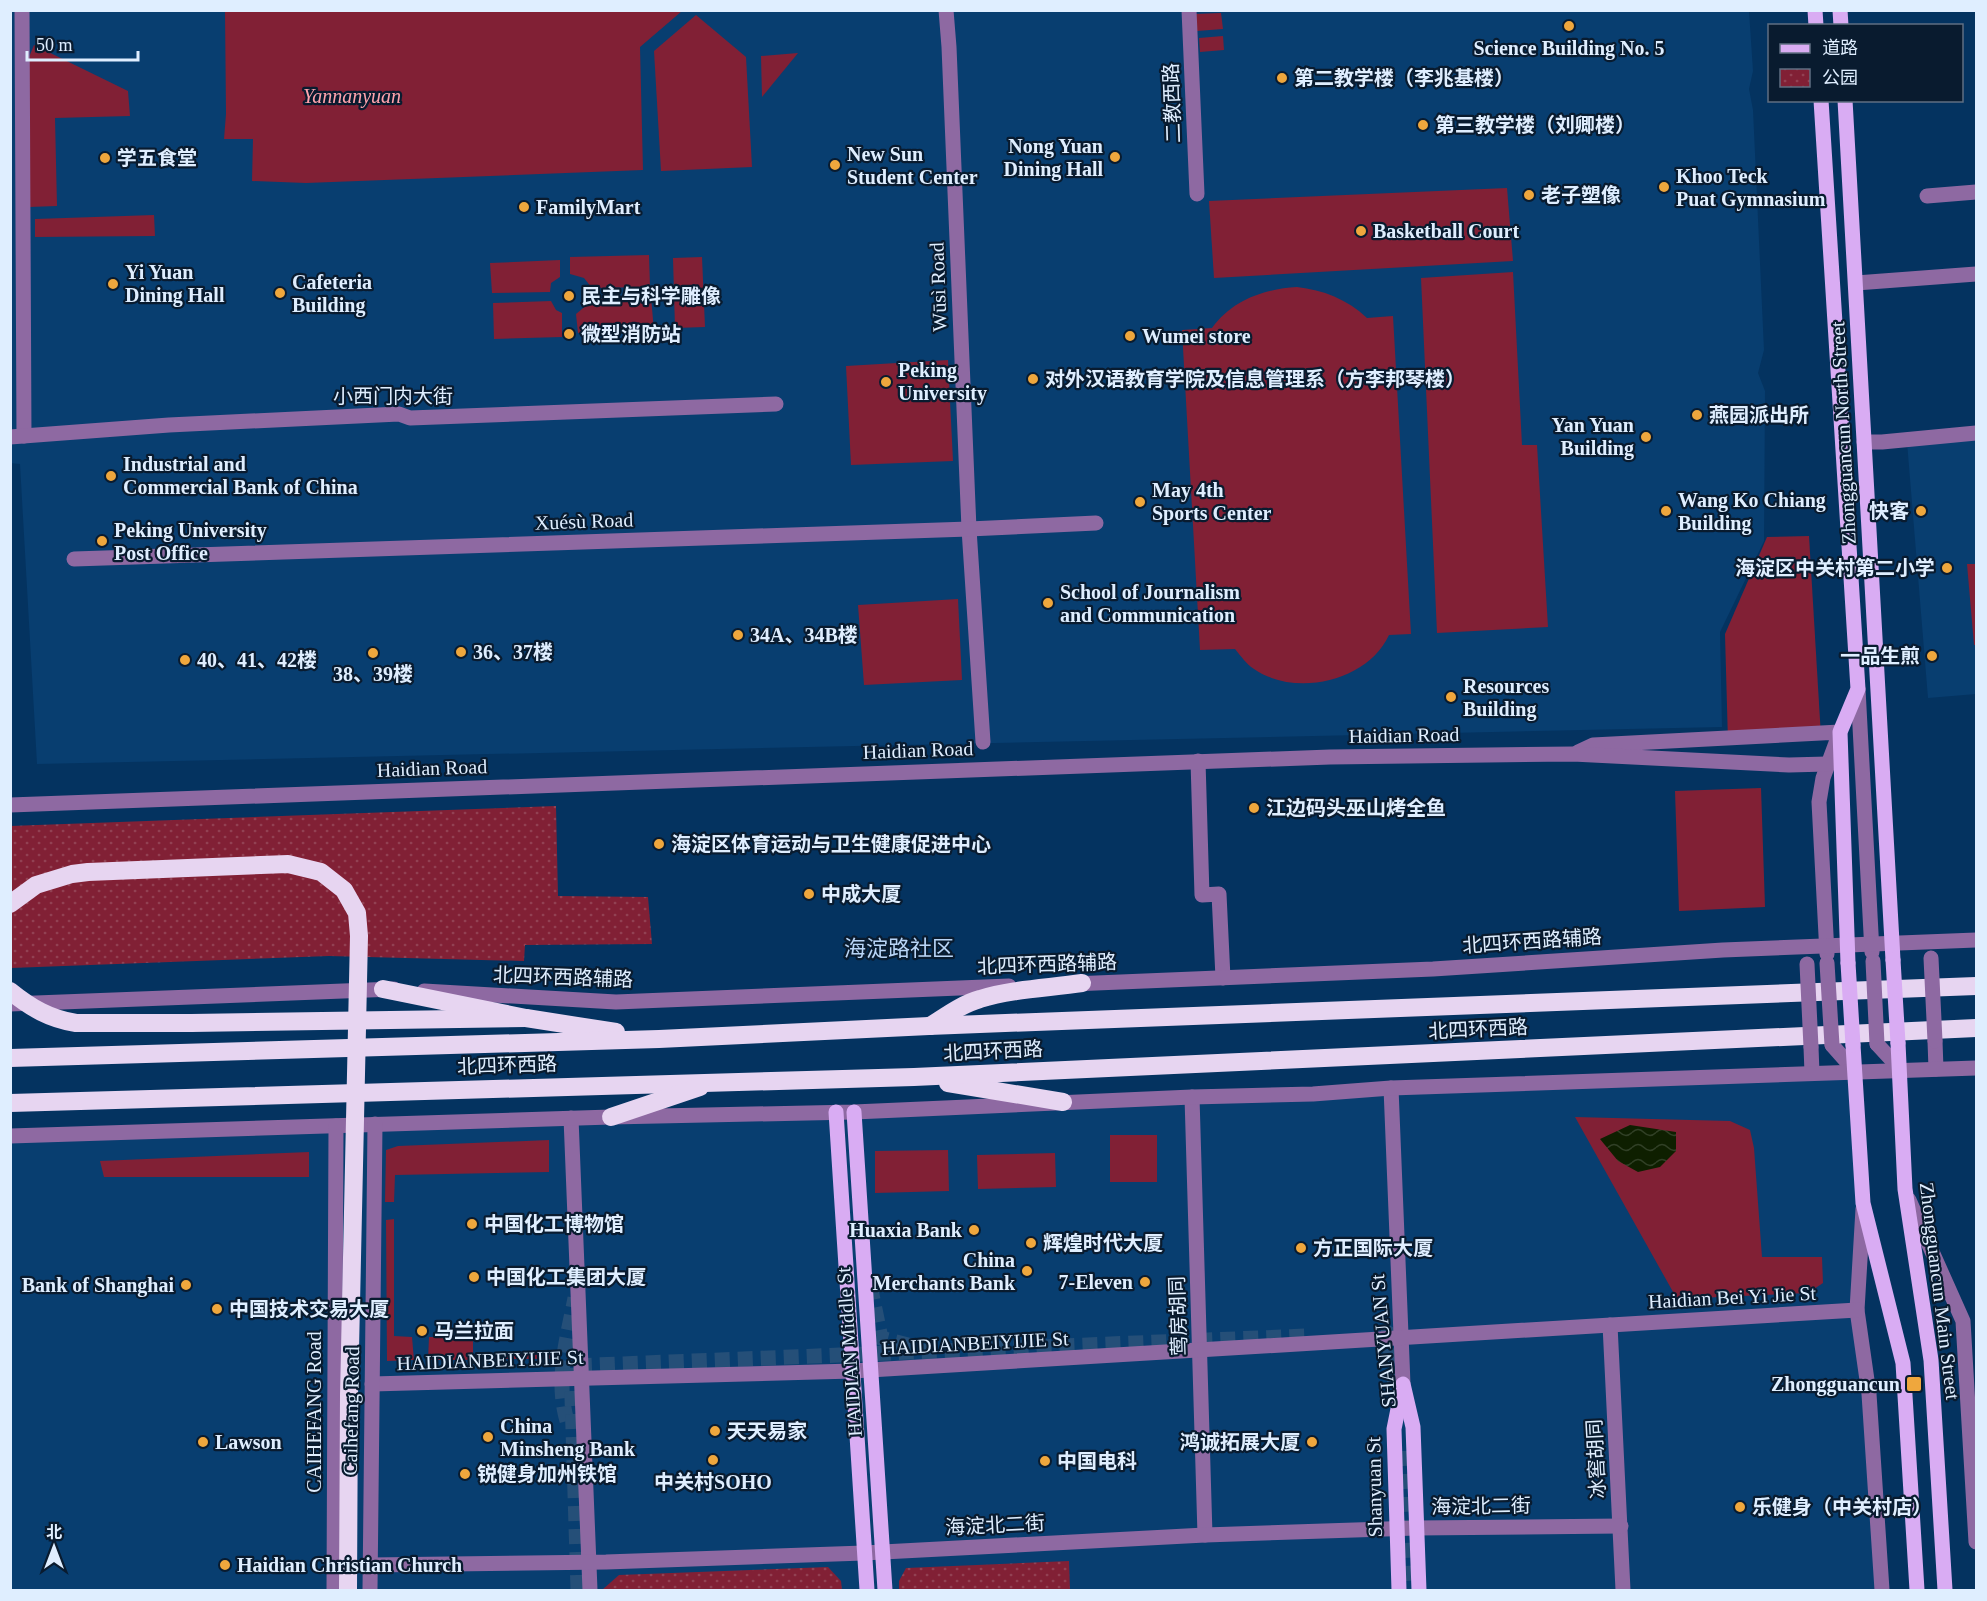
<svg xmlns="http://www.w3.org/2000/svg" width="1987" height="1601" font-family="'Times New Roman','Noto Sans SC',serif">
<defs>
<pattern id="park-dots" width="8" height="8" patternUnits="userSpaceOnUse" patternTransform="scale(1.5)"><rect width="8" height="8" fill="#812035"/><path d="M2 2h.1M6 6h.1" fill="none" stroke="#924153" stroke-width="1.8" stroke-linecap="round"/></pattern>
<pattern id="water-waves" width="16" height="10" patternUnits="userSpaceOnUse" patternTransform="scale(1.5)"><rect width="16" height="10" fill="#0e1f00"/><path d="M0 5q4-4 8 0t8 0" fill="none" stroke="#314026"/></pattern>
</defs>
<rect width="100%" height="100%" fill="#043360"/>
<g fill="#083e70">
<polygon points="10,11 1749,11 1753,71 1749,89 1753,110 1764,350 1758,373 1765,391 1764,541 1720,632 1722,727 37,764 20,464 10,463"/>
<polygon points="1976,436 1976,694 1928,698 1907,442"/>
<polygon points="1855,1071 1863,1203 1857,1310 1882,1590 11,1590 10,1136"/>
</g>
<g fill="url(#park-dots)">
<polygon points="556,806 558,896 648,897 652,944 525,945 524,961 329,956 11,968 10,826"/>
<polygon points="1069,1561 1070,1590 899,1590 899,1581 906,1568"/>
<polygon points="828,1567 841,1581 842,1590 602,1590 619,1575"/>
</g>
<g fill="#812035">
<polygon points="225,11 225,10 682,11 640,47 643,170 306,183 252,181 253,139 224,139 226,114"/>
<polygon points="1221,13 1223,29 1197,31 1195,14"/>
<polygon points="696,15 746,57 752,167 661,171 654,51"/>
<polygon points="1223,36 1224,50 1200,52 1199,38"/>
<polygon points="34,45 128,91 130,116 55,118 57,206 29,207 27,62"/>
<polygon points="798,53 762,97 761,56"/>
<polygon points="1507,188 1513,261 1214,278 1209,201"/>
<polygon points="154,215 155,236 35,237 35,219"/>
<polygon points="649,255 650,287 592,288 584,278 570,274 570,257"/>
<polygon points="702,257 705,327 675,328 673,258"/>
<polygon points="560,260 560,277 551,283 550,292 492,293 490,263"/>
<polygon points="1513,272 1522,445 1537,445 1548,627 1437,633 1421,278"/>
<path d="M 1297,287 C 1323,290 1347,299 1367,318 L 1393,316 L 1411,634 L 1389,635 C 1368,681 1296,698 1254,669 C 1246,664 1241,656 1235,649 L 1200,650 L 1182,330 L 1212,328 C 1232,300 1264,289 1297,287 Z"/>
<polygon points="651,297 654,331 578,333 576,314 594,299"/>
<polygon points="551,301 556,310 562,313 562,337 494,339 493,303"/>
<polygon points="948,360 953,461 851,465 846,366"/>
<polygon points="1809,536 1821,737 1728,742 1725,634 1767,537"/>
<polygon points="1967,564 1976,564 1976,645 1974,645"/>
<polygon points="958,599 962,680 864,685 858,605"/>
<polygon points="1761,788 1765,907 1679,911 1675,791"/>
<polygon points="1575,1117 1730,1121 1750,1130 1754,1148 1762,1257 1822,1257 1823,1283 1808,1293 1677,1299"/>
<rect x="1110" y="1135" width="47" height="47"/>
<polygon points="549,1140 549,1172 395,1175 394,1202 385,1202 386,1150 398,1146"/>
<polygon points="948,1150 949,1191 875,1193 875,1151"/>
<polygon points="309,1152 309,1177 104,1177 100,1161"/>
<polygon points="1055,1153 1056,1187 978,1189 977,1155"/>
<polygon points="394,1219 394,1336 412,1337 414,1360 387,1361 386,1220"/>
<polygon points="429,1337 473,1337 473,1360 428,1360"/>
<polygon points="552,1354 552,1359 489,1359 489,1355"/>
</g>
<polygon fill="url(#water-waves)" points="1630,1125 1676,1132 1676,1151 1660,1167 1638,1172 1618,1161 1600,1139"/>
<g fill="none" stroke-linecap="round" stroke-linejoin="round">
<g stroke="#254f78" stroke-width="15" stroke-dasharray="15 8" stroke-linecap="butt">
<polyline points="870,1285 881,1338 916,1347"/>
<polyline points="1381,1333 1388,1333 1398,1407"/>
<path d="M 567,1421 C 555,1379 567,1339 575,1298"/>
<polyline points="1402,1451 1408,1590"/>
<polyline points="578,1590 571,1366 1306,1336"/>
</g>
<g stroke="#8e69a2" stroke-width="15">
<polyline points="22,10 24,436"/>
<polyline points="946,10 949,47 969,529 983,742"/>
<polyline points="1189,10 1197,194"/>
<polyline points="1927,196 1976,192"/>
<polyline points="1856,283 1976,274"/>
<polyline points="10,437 169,425 399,414 410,418 776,404"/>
<polyline points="1864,442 1882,442 1976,433"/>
<polyline points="74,559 969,529 1096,523"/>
<polyline points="1858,689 1872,952"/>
<polyline points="1578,752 1593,745 1840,732 1823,778 1819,802 1827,954"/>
<polyline points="1198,761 1202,895 1219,894 1223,978"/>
<polyline points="10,805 1330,757 1573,754 1789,765 1827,764"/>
<polyline points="1072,984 1433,969 1723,950 1976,940"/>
<polyline points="424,991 616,1002 1009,986"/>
<polyline points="10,1004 394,989"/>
<polyline points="1935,1041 1936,1069"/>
<polyline points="1877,1044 1900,1069"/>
<polyline points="1832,1045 1855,1071"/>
<polyline points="1811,1047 1812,1073"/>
<polyline points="1391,1088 1403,1384"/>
<polyline points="1192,1097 1205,1535"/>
<polyline points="571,1118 590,1590"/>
<polyline points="10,1136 611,1117 854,1112 1192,1097 1313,1094 1391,1088 1976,1068"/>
<polyline points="1909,1200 1963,1321 1976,1542"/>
<polyline points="1863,1209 1857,1310 1869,1394 1882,1590"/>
<polyline points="1610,1325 1623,1590"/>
<polyline points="372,1384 853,1371 1857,1310"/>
<polyline points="370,1565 606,1562 864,1553 1205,1535 1416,1528 1621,1526"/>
<polyline points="334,1590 336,1126"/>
<polyline points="370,1590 375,1124"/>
</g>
<g stroke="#d9acf3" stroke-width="15">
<polyline points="1815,10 1816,26"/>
<polyline points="1840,10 1841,26"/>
<polyline points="1821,100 1858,689 1840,732 1848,963"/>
<polyline points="1845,100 1893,960"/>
<polyline points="1898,1043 1905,1189 1931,1360 1945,1590"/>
<polyline points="1853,1045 1863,1203 1903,1363 1917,1590"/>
<polyline points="836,1112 867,1590"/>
<polyline points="854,1112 885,1590"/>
<polyline points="1403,1384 1413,1427 1419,1590"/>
<polyline points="1399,1590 1394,1429 1402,1389"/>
</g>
<g stroke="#e7d5f1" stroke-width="18">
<polyline points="383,989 526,1018 616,1032"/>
<polyline points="191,1023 526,1018"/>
<path d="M 930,1026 C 946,1016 962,1004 980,999 C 1012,989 1049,988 1082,983"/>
<polyline points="10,1058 659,1039 929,1026 1976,986"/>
<polyline points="948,1083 1063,1102"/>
<polyline points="10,1103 914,1077 1976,1028"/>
<polyline points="611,1117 700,1087"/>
<polyline points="348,1590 349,1396"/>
</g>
<g stroke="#8e69a2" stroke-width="15">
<polyline points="1931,958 1935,1041"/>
<polyline points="1873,961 1877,1044"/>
<polyline points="1827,963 1832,1045"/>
<polyline points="1807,964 1811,1047"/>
</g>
<g stroke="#d9acf3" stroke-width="15">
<polyline points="1893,960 1898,1043"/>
<polyline points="1848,963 1853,1045"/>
</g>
<g stroke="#e7d5f1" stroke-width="18">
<polyline points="10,904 36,885 72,874 88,872 288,864 321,872 344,890 357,913 359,936 349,1396"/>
<path d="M 10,991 C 31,1008 50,1019 76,1023 L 191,1023"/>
</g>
</g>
<g fill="#efa73d" stroke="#091b2f" stroke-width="2">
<circle cx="1569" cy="26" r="6"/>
<circle cx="1282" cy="78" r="6"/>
<circle cx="1423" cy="125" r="6"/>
<circle cx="1115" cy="157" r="6"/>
<circle cx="105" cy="158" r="6"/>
<circle cx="835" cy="165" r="6"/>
<circle cx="1664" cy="187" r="6"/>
<circle cx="1529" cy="195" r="6"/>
<circle cx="524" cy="207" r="6"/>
<circle cx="1361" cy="231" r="6"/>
<circle cx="113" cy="284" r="6"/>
<circle cx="280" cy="293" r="6"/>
<circle cx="569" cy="296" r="6"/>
<circle cx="569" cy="334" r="6"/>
<circle cx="1130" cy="336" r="6"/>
<circle cx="1033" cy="379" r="6"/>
<circle cx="886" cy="382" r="6"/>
<circle cx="1697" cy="415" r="6"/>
<circle cx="1646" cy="437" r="6"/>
<circle cx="111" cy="476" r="6"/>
<circle cx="1140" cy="502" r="6"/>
<circle cx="1666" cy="511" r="6"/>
<circle cx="1921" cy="511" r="6"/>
<circle cx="102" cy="541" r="6"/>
<circle cx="1947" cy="568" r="6"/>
<circle cx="1048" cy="603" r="6"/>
<circle cx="738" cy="635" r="6"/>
<circle cx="461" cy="652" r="6"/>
<circle cx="373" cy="653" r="6"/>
<circle cx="1932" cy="656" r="6"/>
<circle cx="185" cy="660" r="6"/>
<circle cx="1451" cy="697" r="6"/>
<circle cx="1254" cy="808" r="6"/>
<circle cx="659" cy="844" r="6"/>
<circle cx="809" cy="894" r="6"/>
<circle cx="472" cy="1224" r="6"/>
<circle cx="974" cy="1230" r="6"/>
<circle cx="1031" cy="1243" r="6"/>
<circle cx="1301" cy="1248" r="6"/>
<circle cx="1027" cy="1271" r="6"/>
<circle cx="474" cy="1277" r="6"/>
<circle cx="1145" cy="1282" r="6"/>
<circle cx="186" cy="1285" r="6"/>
<circle cx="217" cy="1309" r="6"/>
<circle cx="422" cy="1331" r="6"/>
<rect x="1906" y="1376" width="16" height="16" rx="3"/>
<circle cx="715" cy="1431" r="6"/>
<circle cx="488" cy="1437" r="6"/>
<circle cx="203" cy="1442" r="6"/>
<circle cx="1312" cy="1442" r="6"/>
<circle cx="713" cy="1460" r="6"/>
<circle cx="1045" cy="1461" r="6"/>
<circle cx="465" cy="1474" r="6"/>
<circle cx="1740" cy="1507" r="6"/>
<circle cx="225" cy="1565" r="6"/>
</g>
<g text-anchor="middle" stroke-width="4.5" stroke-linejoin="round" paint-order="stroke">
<g font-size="20" font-weight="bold" fill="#dfeeff" stroke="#091b2f" text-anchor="start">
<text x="1569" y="55" text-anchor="middle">Science Building No. 5</text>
<text x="1294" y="85">第二教学楼（李兆基楼）</text>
<text x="1435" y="132">第三教学楼（刘卿楼）</text>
<text x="1103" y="153" text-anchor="end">Nong Yuan<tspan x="1103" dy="23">Dining Hall</tspan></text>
<text x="847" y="161">New Sun<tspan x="847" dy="23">Student Center</tspan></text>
<text x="117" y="165">学五食堂</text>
<text x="1676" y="183">Khoo Teck<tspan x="1676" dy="23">Puat Gymnasium</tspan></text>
<text x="1541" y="202">老子塑像</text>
<text x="536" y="214">FamilyMart</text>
<text x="1373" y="238">Basketball Court</text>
<text x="125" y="279">Yi Yuan<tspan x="125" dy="23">Dining Hall</tspan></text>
<text x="292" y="289">Cafeteria<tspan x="292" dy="23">Building</tspan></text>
<text x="581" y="303">民主与科学雕像</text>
<text x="581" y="341">微型消防站</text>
<text x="1142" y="343">Wumei store</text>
<text x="898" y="377">Peking<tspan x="898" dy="23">University</tspan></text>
<text x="1045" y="386">对外汉语教育学院及信息管理系（方李邦琴楼）</text>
<text x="1709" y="422">燕园派出所</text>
<text x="1634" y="432" text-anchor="end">Yan Yuan<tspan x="1634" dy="23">Building</tspan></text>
<text x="123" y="471">Industrial and<tspan x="123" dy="23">Commercial Bank of China</tspan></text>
<text x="1152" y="497">May 4th<tspan x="1152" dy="23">Sports Center</tspan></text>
<text x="1678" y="507">Wang Ko Chiang<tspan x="1678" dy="23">Building</tspan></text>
<text x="1909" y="518" text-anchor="end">快客</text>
<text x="114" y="537">Peking University<tspan x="114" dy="23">Post Office</tspan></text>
<text x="1935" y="575" text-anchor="end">海淀区中关村第二小学</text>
<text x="1060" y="599">School of Journalism<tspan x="1060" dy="23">and Communication</tspan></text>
<text x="750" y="642">34A、34B楼</text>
<text x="473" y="659">36、37楼</text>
<text x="1920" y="663" text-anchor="end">一品生煎</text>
<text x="197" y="667">40、41、42楼</text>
<text x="373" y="681" text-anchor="middle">38、39楼</text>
<text x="1463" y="693">Resources<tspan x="1463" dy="23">Building</tspan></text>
<text x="1266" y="815">江边码头巫山烤全鱼</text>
<text x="671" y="851">海淀区体育运动与卫生健康促进中心</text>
<text x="821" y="901">中成大厦</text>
<text x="484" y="1231">中国化工博物馆</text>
<text x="962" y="1237" text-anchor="end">Huaxia Bank</text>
<text x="1043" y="1250">辉煌时代大厦</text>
<text x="1313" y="1255">方正国际大厦</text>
<text x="1015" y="1267" text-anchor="end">China<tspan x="1015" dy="23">Merchants Bank</tspan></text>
<text x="486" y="1284">中国化工集团大厦</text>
<text x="1133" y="1289" text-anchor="end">7-Eleven</text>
<text x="174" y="1292" text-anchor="end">Bank of Shanghai</text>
<text x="229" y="1316">中国技术交易大厦</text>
<text x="434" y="1338">马兰拉面</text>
<text x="1900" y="1391" text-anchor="end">Zhongguancun</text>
<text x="500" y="1433">China<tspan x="500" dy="23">Minsheng Bank</tspan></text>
<text x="727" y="1438">天天易家</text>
<text x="215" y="1449">Lawson</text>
<text x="1300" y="1449" text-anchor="end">鸿诚拓展大厦</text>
<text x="1057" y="1468">中国电科</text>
<text x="477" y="1481">锐健身加州铁馆</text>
<text x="713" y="1489" text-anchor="middle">中关村SOHO</text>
<text x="1752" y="1514">乐健身（中关村店）</text>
<text x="237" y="1572">Haidian Christian Church</text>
</g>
<g font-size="20" font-style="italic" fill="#ffa3ad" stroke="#091b2f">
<text x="352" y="103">Yannanyuan</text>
</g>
<g font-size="20" fill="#dfeeff" stroke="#091b2f">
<text transform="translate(1172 103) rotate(-92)" y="7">二教西路</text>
<text transform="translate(938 287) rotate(-92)" y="7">Wūsì Road</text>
<text x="393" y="403">小西门内大街</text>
<text transform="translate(1843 433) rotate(-93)" y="7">Zhongguancun North Street</text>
<text transform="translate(584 521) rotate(-2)" y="7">Xuésù Road</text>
<text transform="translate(1404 735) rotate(-1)" y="7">Haidian Road</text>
<text transform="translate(918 750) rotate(-2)" y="7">Haidian Road</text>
<text transform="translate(432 768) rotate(-2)" y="7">Haidian Road</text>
<text transform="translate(1532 941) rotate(-4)" y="7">北四环西路辅路</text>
<text transform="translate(1047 964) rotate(-2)" y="7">北四环西路辅路</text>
<text transform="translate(563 977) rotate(2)" y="7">北四环西路辅路</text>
<text transform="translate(1478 1029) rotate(-3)" y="7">北四环西路</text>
<text transform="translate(993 1051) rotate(-3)" y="7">北四环西路</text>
<text transform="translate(507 1065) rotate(-2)" y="7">北四环西路</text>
<text transform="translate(1940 1291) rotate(83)" y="7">Zhongguancun Main Street</text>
<text transform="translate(1732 1297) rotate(-3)" y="7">Haidian Bei Yi Jie St</text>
<text transform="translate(1178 1316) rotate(-92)" y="7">莺房胡同</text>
<text transform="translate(1383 1341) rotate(-95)" y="7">SHANYUAN St</text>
<text transform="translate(975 1343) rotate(-3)" y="7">HAIDIANBEIYIJIE St</text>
<text transform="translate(849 1352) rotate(-94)" y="7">HAIDIAN Middle St</text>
<text transform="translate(490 1360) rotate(-2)" y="7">HAIDIANBEIYIJIE St</text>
<text transform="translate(351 1411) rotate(-89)" y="7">Caihefang Road</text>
<text transform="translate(314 1412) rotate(-90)" y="7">CAIHEFANG Road</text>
<text transform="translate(1596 1459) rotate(-93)" y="7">冰窖胡同</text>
<text transform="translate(1374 1487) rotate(-91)" y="7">Shanyuan St</text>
<text transform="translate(1481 1506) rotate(-1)" y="7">海淀北二街</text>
<text transform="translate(995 1525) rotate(-3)" y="7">海淀北二街</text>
</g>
<g font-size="22" fill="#b9d5f7" stroke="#091b2f">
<text x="899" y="956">海淀路社区</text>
</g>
</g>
<rect width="1987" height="1601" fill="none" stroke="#dfeeff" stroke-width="24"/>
<rect x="1768" y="24" width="195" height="78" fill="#091b2f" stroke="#5f6f82" stroke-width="1.5"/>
<rect x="1780" y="44" width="30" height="9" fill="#d9acf3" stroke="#5f6f82" stroke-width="1.5"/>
<text x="1822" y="54" font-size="18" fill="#dfeeff">道路</text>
<rect x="1780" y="69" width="30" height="18" fill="url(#park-dots)" stroke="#5f6f82" stroke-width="1.5"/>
<text x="1822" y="84" font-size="18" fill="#dfeeff">公园</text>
<g transform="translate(54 1547)" stroke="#091b2f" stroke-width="4.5" paint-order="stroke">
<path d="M0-4.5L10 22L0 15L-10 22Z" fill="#dfeeff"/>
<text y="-9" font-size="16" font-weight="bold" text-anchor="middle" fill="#dfeeff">北</text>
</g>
<path d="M27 51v9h111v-9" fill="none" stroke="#dfeeff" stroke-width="3"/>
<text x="36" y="51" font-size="18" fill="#dfeeff" stroke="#091b2f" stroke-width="4.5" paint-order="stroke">50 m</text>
</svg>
